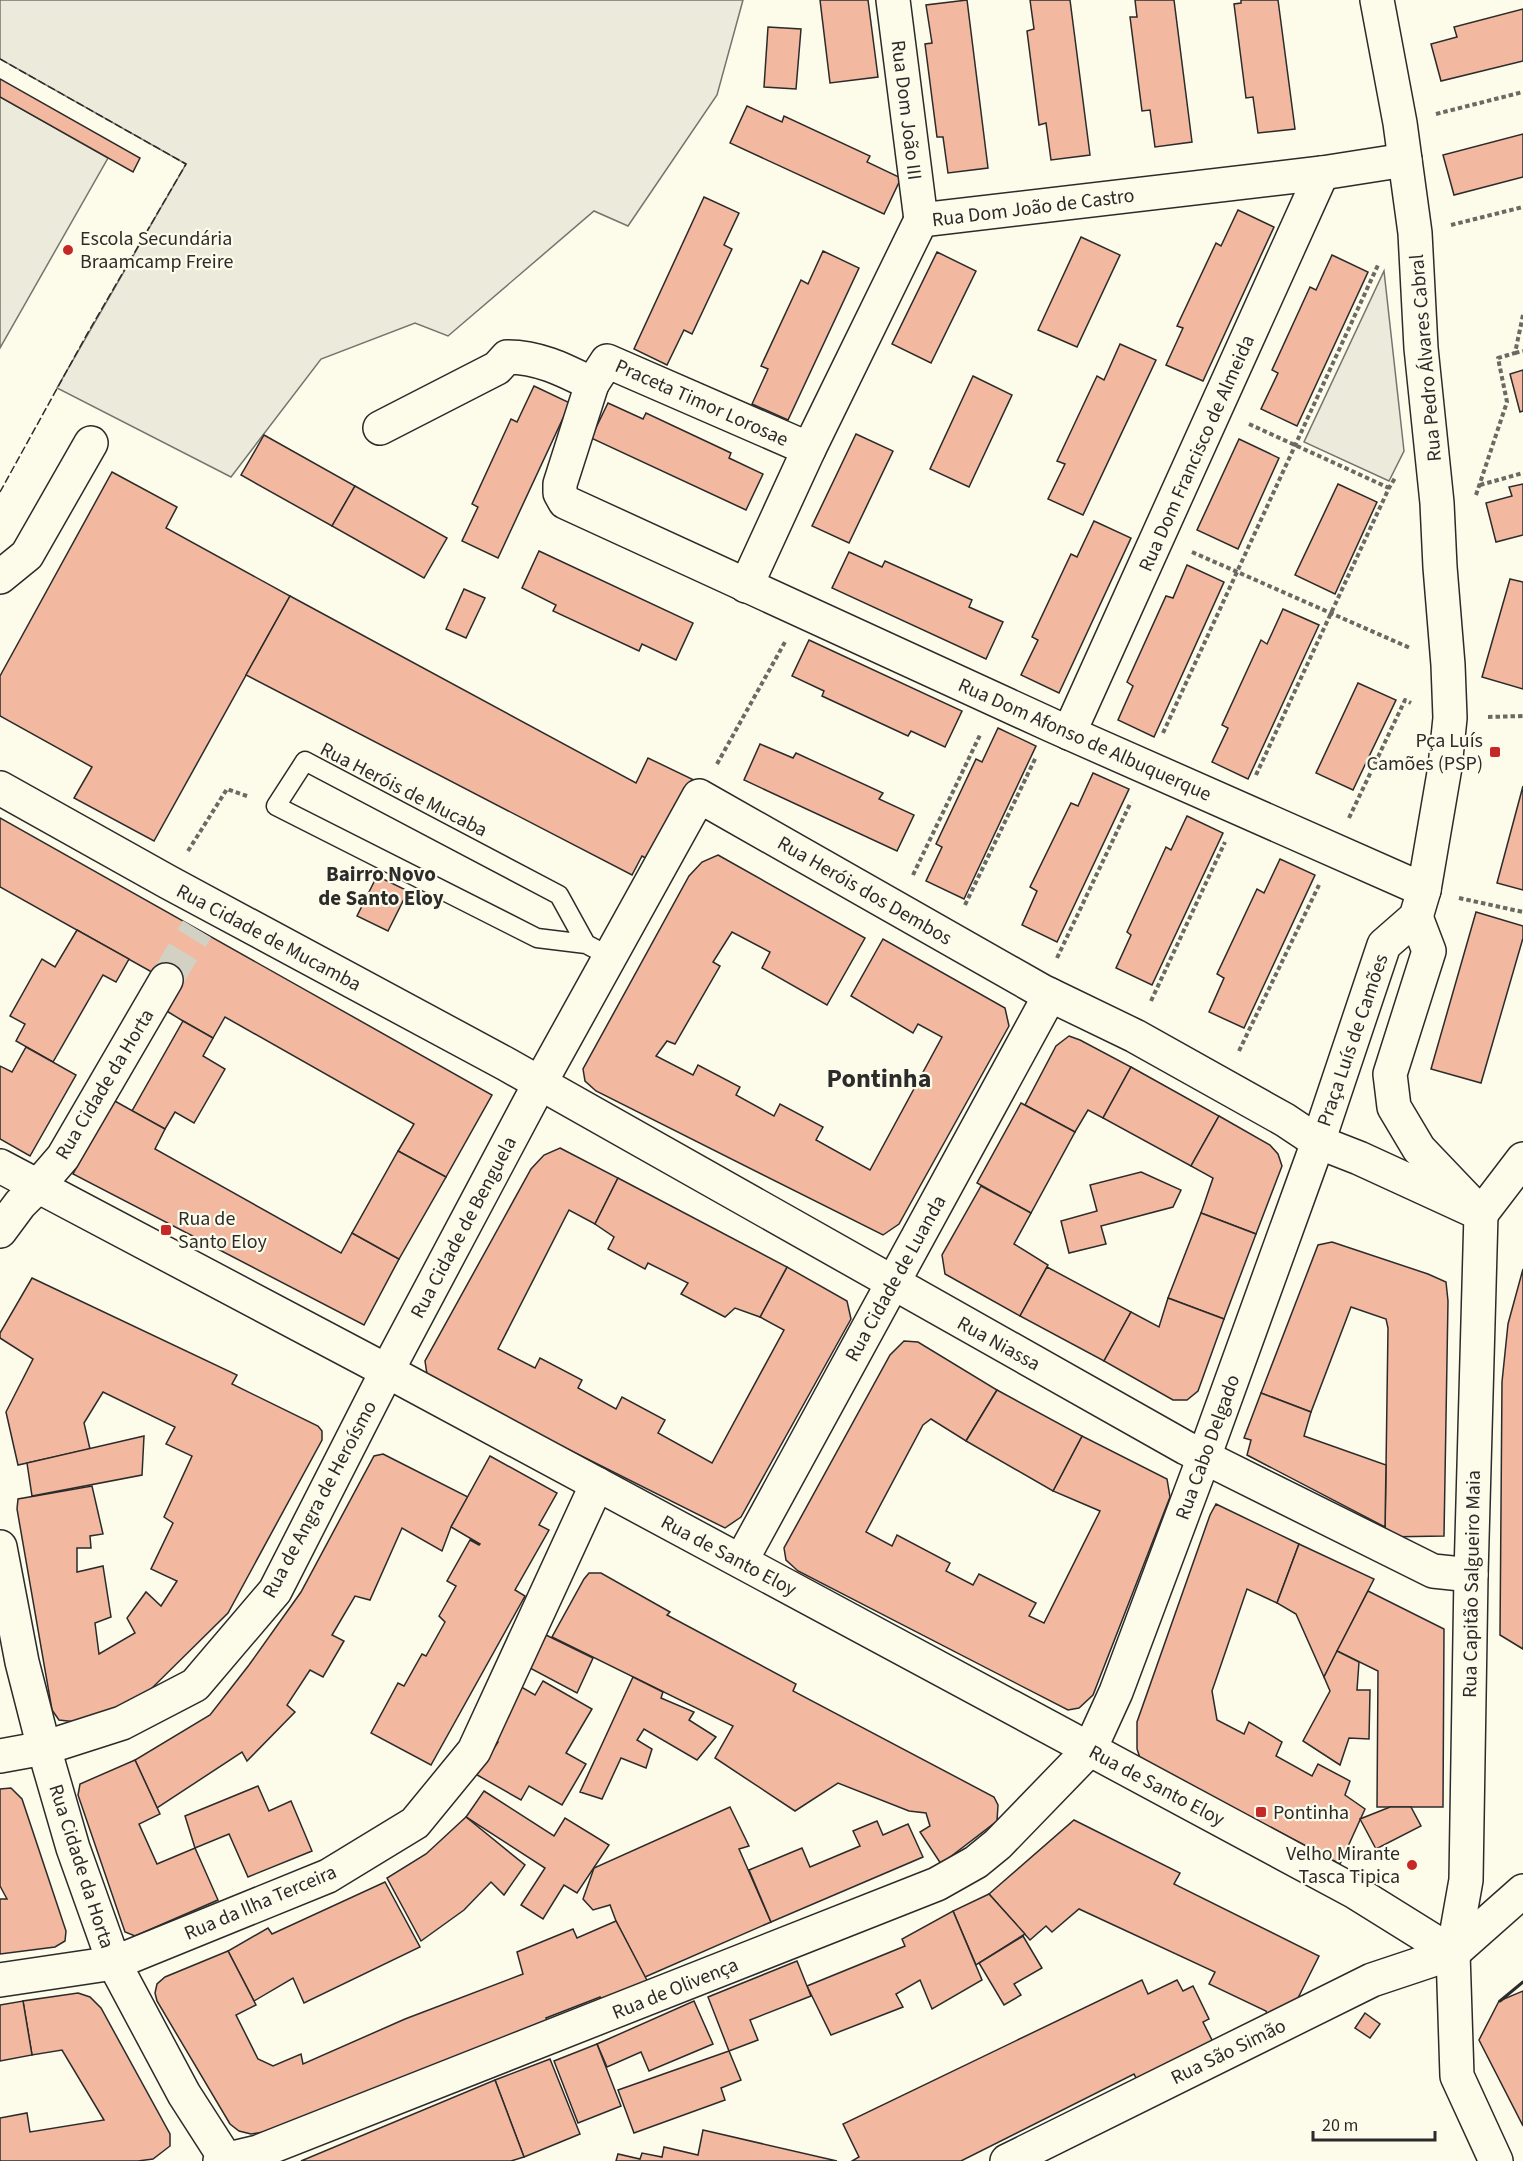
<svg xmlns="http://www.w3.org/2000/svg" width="1523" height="2161" font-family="'Source Sans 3',sans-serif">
<rect width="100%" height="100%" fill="#fdfbea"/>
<g fill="#ecebdb" stroke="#74746e" stroke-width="1.5">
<polygon points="0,0 743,0 717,95 628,226 594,211 448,336 415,323 321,359 231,477 57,388 186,164 0,59"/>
<polygon points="0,97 108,158 0,348"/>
<polygon points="1384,271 1404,451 1389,481 1304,442"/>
</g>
<g fill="#f2b8a0" stroke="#2b2b2b" stroke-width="1.5">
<polygon points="820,0 868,0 878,77 830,83"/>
<polygon points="967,0 988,168 948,173 943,137 937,137 925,44 932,43 926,5"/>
<polygon points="1030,0 1070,0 1090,155 1051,160 1046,123 1039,125 1027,31 1034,29"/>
<polygon points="1135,0 1174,0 1192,142 1155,147 1150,110 1142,111 1130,17 1137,17"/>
<polygon points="1241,0 1278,0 1295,129 1258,133 1253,97 1246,98 1234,4 1241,3"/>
<polygon points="1523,9 1523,61 1441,81 1431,44 1457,37 1454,27"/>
<polygon points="768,27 801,29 796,89 764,87"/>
<polygon points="0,79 140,158 133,172 0,97"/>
<polygon points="747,106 782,122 784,116 870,156 867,162 901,178 884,214 730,143"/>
<polygon points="1523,134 1523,177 1454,195 1443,155"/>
<polygon points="704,197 739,213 724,245 732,249 692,334 684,330 667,365 634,349"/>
<polygon points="1238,210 1274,227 1203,381 1166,365 1183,328 1177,326 1216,243 1221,246"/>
<polygon points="1081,237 1120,255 1077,347 1038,330"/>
<polygon points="823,251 859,268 788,420 752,404 768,369 761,366 801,280 808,284"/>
<polygon points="937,252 976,271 931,363 892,344"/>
<polygon points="1332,255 1368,272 1297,426 1261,409 1278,373 1272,370 1310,287 1316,290"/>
<polygon points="1120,344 1156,360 1083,515 1048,499 1065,464 1057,461 1097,376 1104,380"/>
<polygon points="1523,370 1523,411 1520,412 1510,374"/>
<polygon points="973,376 1012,395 969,487 930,469"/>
<polygon points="534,386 570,403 498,558 462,541 478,507 472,504 511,419 517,422"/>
<polygon points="608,403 643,419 646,413 731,453 729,458 763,474 746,510 591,438"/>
<polygon points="856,434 893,451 849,543 812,526"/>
<polygon points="264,435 355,486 332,526 241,475"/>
<polygon points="1239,439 1279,458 1238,549 1197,530"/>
<polygon points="112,472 177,507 166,528 290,596 154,841 74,798 92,767 0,716 0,676"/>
<polygon points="1338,484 1377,502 1335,594 1295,575"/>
<polygon points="1523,484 1523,535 1496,542 1486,503 1512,496 1509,487"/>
<polygon points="355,486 447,538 424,578 332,526"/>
<polygon points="1094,521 1131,538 1059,693 1021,675 1038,640 1032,637 1071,554 1077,557"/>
<polygon points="539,551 693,623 676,660 642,644 639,651 553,611 556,605 522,588"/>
<polygon points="849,552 882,567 885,561 972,600 969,607 1003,622 986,659 832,588"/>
<polygon points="1187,565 1224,582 1154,737 1118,720 1133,686 1127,682 1166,596 1173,598"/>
<polygon points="1510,579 1523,582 1523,689 1482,677"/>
<polygon points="464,589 485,598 466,638 446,629"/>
<polygon points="290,596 636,783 648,758 696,781 651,861 642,856 632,875 246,675"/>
<polygon points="1283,609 1319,625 1248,779 1212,762 1228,728 1222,725 1261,640 1267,644"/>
<polygon points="809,640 962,711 945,747 911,731 908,736 822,696 824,691 792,676"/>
<polygon points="1358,683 1396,700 1353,790 1316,773"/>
<polygon points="998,728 1036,746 964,899 926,881 942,847 936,844 976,759 982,762"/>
<polygon points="760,744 793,758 796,753 883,793 879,799 914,815 897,851 744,780"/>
<polygon points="1093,773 1129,789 1057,942 1022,925 1037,891 1030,887 1071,803 1078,806"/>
<polygon points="1523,786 1523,890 1497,883"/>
<polygon points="1187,816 1223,833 1152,985 1116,968 1131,935 1127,932 1166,847 1171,850"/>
<polygon points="0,818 492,1095 446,1177 398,1151 414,1124 225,1017 213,1038 183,1021 165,1010 166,980 0,887"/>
<polygon points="718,855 865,938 827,1005 762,968 770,952 732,932 713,962 720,966 675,1044 667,1041 656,1056 693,1075 698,1065 740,1087 736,1095 774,1116 780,1104 823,1127 816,1140 870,1170 942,1037 918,1024 913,1033 851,996 883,939 1005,1008 1009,1026 899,1224 883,1235 596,1091 585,1081 583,1069 689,876 702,862"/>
<polygon points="1280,859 1315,875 1244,1028 1209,1012 1224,978 1217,974 1257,889 1264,893"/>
<polygon points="377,876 408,891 388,931 357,916"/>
<polygon points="1476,912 1523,926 1523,938 1481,1083 1431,1069"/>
<polygon points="77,930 129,959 116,982 103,975 53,1062 16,1041 25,1024 10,1016 42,959 55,967"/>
<polygon points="183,1021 213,1038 203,1056 225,1069 194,1123 175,1112 165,1129 132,1111"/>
<polygon points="1069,1036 1080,1040 1131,1067 1103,1118 1088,1110 1075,1132 1025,1105 1056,1046"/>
<polygon points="26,1047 76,1075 30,1156 0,1139 0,1066 12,1072"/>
<polygon points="1131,1067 1219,1116 1191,1166 1103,1118"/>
<polygon points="113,1100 165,1129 155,1149 341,1253 352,1233 399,1259 364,1325 73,1174"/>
<polygon points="1021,1103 1075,1132 1031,1213 977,1183"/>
<polygon points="1219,1116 1270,1145 1278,1154 1282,1166 1256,1234 1201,1213 1213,1178 1191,1166"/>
<polygon points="560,1148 618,1178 595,1224 569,1210 498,1349 535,1368 540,1358 582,1380 578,1388 616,1409 622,1397 665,1420 658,1433 712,1463 784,1330 760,1317 787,1267 847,1301 851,1319 741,1517 725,1528 438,1384 427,1374 425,1361 531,1169 544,1155"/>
<polygon points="398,1151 446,1177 399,1259 352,1233"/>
<polygon points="1141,1172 1181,1190 1173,1207 1101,1226 1106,1244 1069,1253 1061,1221 1097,1211 1090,1185"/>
<polygon points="618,1178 787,1267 760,1317 735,1308 725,1317 681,1294 688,1283 648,1263 645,1269 608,1249 614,1237 595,1224"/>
<polygon points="981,1186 1031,1213 1014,1244 1048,1265 1020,1316 945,1274 942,1255"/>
<polygon points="1201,1213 1256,1234 1224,1319 1168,1298"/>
<polygon points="1332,1242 1428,1274 1446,1282 1448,1301 1444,1536 1385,1537 1388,1328 1386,1319 1351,1307 1311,1412 1261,1393 1318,1245"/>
<polygon points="1047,1267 1131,1312 1104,1361 1020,1316"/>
<polygon points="1523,1269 1523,1649 1500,1635 1502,1382 1508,1324"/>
<polygon points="32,1278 237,1375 232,1384 318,1426 322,1431 322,1440 228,1613 149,1691 86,1723 59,1720 52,1710 17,1509 18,1499 92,1486 103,1534 90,1536 91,1548 77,1548 77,1572 103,1566 111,1617 95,1623 99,1654 135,1633 127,1618 146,1592 161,1606 177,1581 151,1569 173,1523 164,1517 192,1456 166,1444 175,1427 103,1392 84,1423 90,1449 18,1465 6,1412 33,1359 0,1338 0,1333"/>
<polygon points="1168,1298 1224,1319 1198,1391 1187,1400 1173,1400 1104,1361 1131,1312 1159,1327"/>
<polygon points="904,1341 918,1342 997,1390 966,1441 931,1419 923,1425 866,1532 892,1546 897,1535 950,1563 946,1571 973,1585 979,1574 1036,1603 1029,1616 1044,1623 1100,1511 1053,1491 1082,1436 1167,1479 1170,1497 1093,1695 1079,1708 1068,1710 798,1571 786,1560 784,1548 890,1355"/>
<polygon points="997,1390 1082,1436 1053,1491 966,1441"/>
<polygon points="1261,1393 1311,1412 1304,1436 1386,1465 1385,1527 1247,1455 1251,1440 1244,1438"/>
<polygon points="144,1436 142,1475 32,1496 27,1463"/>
<polygon points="383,1454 468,1497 451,1527 442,1551 402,1528 370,1600 355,1596 332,1635 344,1641 323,1677 310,1670 287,1705 295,1712 247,1761 242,1752 157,1808 135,1760 210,1715 249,1665 301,1592 374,1456"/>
<polygon points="490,1456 557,1493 539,1525 549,1530 515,1590 525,1596 431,1765 371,1733 398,1683 404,1686 422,1654 426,1656 445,1622 439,1616 456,1586 447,1581 470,1540 479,1545 480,1544 451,1527"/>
<polygon points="1216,1504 1299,1544 1277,1603 1247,1589 1212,1691 1217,1720 1244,1734 1249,1722 1282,1742 1276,1756 1312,1776 1318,1764 1350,1781 1345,1795 1365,1809 1340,1864 1151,1764 1140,1758 1137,1749 1137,1722 1210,1515"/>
<polygon points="1299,1544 1374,1579 1324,1677 1296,1614 1277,1603"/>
<polygon points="589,1573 601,1573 670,1612 667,1615 796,1684 793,1691 994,1797 998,1805 997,1821 941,1864 920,1832 930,1826 926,1813 909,1811 838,1783 795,1811 715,1758 733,1726 552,1637 584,1579"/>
<polygon points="1368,1591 1444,1629 1443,1807 1377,1807 1378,1671 1337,1651"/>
<polygon points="546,1635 593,1658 577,1693 528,1667"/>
<polygon points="1337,1651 1359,1662 1357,1690 1370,1690 1369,1739 1349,1738 1340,1765 1303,1741 1330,1691 1324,1677"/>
<polygon points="633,1677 663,1692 661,1698 694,1712 689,1720 716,1737 697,1760 644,1729 637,1740 652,1749 646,1768 621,1758 602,1799 580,1792"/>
<polygon points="543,1681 592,1709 566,1753 586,1764 562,1805 529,1786 521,1800 472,1772 489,1756 498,1742 488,1737 518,1685 535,1695"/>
<polygon points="135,1760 160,1814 139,1824 157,1864 195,1848 218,1900 135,1936 125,1932 78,1795 80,1784"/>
<polygon points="258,1786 269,1811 291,1801 312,1851 248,1877 229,1834 195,1848 185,1816"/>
<polygon points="11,1788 22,1799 66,1931 65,1941 55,1947 0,1954 0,1899 7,1899 0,1886 0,1789"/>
<polygon points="484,1791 554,1836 565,1818 609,1845 577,1893 564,1885 543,1919 521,1905 545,1868 466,1817"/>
<polygon points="730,1807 749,1846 739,1849 771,1922 645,1977 616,1921 610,1905 593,1910 583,1899 594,1868"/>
<polygon points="1390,1807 1411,1807 1421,1826 1376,1849 1360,1819"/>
<polygon points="466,1817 525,1865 504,1895 491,1882 464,1910 421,1941 387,1878 426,1854"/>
<polygon points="1074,1820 1180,1873 1174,1884 1319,1956 1298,1998 1302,2007 1269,2019 1266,2011 1209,1984 1215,1972 1079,1909 1052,1932 1046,1926 1030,1940 989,1894"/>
<polygon points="877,1821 883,1835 908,1824 923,1857 771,1922 749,1870 802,1848 810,1867 860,1846 853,1831"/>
<polygon points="385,1882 420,1947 304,2003 293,1978 254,2001 228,1951 268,1928 272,1934"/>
<polygon points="989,1894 1025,1934 976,1965 953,1911"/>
<polygon points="953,1911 982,1980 932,2009 920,1980 896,1994 903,2007 831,2035 807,1986 905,1946 902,1939"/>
<polygon points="616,1921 650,1986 602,2005 600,1997 546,2018 550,2027 264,2132 251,2134 239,2131 230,2124 157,2001 155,1993 157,1984 165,1977 228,1951 256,2005 236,2015 258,2059 273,2066 301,2054 303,2064 405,2019 523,1974 517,1952 573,1929 577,1938"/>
<polygon points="1023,1936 1042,1968 1014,1984 1021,1995 1004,2005 979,1963"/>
<polygon points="797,1961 811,1996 750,2020 758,2040 729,2051 708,1997"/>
<polygon points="1142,1980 1148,1994 1177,1980 1183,1991 1193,1986 1209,2019 1203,2022 1215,2046 1139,2084 1134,2074 961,2161 852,2161 859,2157 843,2124"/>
<polygon points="1523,1991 1523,2126 1479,2040 1499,2001"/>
<polygon points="78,1993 90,1997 101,2008 170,2134 170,2146 153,2159 138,2161 0,2161 0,2118 27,2113 30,2132 104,2120 62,2050 32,2055 23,2001"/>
<polygon points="23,2001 32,2055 0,2061 0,2005"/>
<polygon points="694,2001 713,2044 649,2071 641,2052 607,2067 597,2044"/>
<polygon points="1365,2013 1380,2024 1370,2038 1355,2028"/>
<polygon points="597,2044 621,2106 578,2123 554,2061"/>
<polygon points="729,2051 741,2080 721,2088 725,2100 634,2133 618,2090"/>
<polygon points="550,2059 580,2134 524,2157 495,2080"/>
<polygon points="495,2080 524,2157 511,2161 301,2161"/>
<polygon points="703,2130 837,2161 616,2161 618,2154 640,2159 642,2153 662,2157 664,2147 698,2155"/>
</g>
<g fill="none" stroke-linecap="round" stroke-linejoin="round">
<polyline stroke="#d3d1c4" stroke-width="33" stroke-dasharray="33 16" stroke-linecap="butt" points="166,980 197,929"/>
<defs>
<polyline id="service" points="586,944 559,895 305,761 276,806 537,938 586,944 609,956"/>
<g id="minor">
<polyline points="893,0 921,220"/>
<polyline points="921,220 1322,173 1405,160"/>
<polyline points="592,384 560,484 560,493 565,502 1051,725 1424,890"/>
<path d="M 380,428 L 497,368 L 507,357 C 539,357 564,370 592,384 L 607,361 L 809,449"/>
<polyline points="0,577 27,555 91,443"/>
<polyline points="746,586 809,449 921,220"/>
<polyline points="1069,733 1322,173"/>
<polyline points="0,788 168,882 506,1064 1186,1448 1433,1571 1471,1575"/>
<polyline points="38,1186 63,1157 166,980"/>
<polyline points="741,1561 1050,995"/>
<polyline points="0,1756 44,1748 122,1723 195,1685 275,1591 387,1371 540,1083 699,796 1042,991 1135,1036 1285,1120 1318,1142 1359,1158 1481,1214 1523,1159"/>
<polyline points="0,1980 114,1963 328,1876 415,1823 474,1751 597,1484"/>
<polyline points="220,2161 258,2152 937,1884 976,1862 998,1844 1090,1749"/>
<polyline points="1007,2161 1372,1980 1453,1953"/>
</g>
<g id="tertiary">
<polyline points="1416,917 1429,951 1390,1074 1394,1107 1419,1149 1481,1214 1471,1575 1466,1880 1453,1953"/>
<polyline points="1090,1749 1116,1692 1204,1457 1318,1142 1384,945 1416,917 1424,890 1445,767 1450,718 1448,665 1440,567 1437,503 1421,348 1415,233 1400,123 1377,0"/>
<polyline points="1453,1953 1523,1891"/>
</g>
<g id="secondary">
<polyline points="0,1166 387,1371 1355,1892 1453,1953 1457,2076 1496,2161"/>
<polyline points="0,1231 20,1204 38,1186"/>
<polyline points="0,1547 22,1662 44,1748 73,1848 114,1963 184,2094 227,2161"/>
</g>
</defs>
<use href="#service" stroke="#2b2b2b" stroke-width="21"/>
<use href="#minor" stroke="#2b2b2b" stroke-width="36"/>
<use href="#tertiary" stroke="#2b2b2b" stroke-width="36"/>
<use href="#secondary" stroke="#2b2b2b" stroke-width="36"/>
<g stroke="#6a6964" stroke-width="4" stroke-dasharray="4.5 3" stroke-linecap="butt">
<polyline points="1436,114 1523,92"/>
<polyline points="1451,225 1523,207"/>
<polyline points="1515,353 1523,351"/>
<polyline points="1249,424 1389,488"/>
<polyline points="1480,485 1523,473"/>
<polyline points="1476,495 1507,402 1498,358 1515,353 1523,315"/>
<polyline points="1192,552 1410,648"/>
<polyline points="1488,717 1523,716"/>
<polyline points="1163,733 1378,265"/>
<polyline points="717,764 785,642"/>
<polyline points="1256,775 1389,488 1395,478"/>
<polyline points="1349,818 1405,700 1411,703"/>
<polyline points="188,851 227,789 247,796"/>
<polyline points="913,875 981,733"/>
<polyline points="1459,898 1523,912"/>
<polyline points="965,905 1036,757"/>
<polyline points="1057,958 1131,802"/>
<polyline points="1151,1001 1225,842"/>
<polyline points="1239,1051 1319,885"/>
</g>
<use href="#service" stroke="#fdfbea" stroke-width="18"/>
<use href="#minor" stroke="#fdfbea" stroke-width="33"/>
<use href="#tertiary" stroke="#fdfbea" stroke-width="33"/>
<use href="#secondary" stroke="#fdfbea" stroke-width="33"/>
<polyline stroke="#2b2b2b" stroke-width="1.5" stroke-dasharray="8 3" stroke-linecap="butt" points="0,59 186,164 86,336 0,492"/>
<polyline stroke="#2b2b2b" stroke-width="3" points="1500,2001 1523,1982"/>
</g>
<g fill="#c62828" stroke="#fdfbea" stroke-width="2">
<circle cx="68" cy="250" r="6"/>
<rect x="1489" y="746" width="12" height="12" rx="3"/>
<rect x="160" y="1224" width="12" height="12" rx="3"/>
<rect x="1255" y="1806" width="12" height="12" rx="3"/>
<circle cx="1412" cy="1865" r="6"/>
</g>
<g text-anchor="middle" stroke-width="4.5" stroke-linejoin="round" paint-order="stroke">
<g font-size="20" fill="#2b2b2b" stroke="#fdfbea">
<text transform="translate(907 110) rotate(83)" y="7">Rua Dom João III</text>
<text transform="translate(1033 207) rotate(-7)" y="7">Rua Dom João de Castro</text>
<text transform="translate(1425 358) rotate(-95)" y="7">Rua Pedro Álvares Cabral</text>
<text transform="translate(702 402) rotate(24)" y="7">Praceta Timor Lorosae</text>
<text transform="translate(1196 453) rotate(-66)" y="7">Rua Dom Francisco de Almeida</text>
<text transform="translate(1085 739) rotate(24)" y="7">Rua Dom Afonso de Albuquerque</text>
<text transform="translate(404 789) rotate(27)" y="7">Rua Heróis de Mucaba</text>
<text transform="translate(865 890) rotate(30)" y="7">Rua Heróis dos Dembos</text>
<text transform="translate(269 937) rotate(28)" y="7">Rua Cidade de Mucamba</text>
<text transform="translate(1352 1040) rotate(-71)" y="7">Praça Luís de Camões</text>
<text transform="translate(104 1084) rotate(-59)" y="7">Rua Cidade da Horta</text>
<text transform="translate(463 1227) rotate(-62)" y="7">Rua Cidade de Benguela</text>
<text transform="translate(895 1278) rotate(-61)" y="7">Rua Cidade de Luanda</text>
<text transform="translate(999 1343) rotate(29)" y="7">Rua Niassa</text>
<text transform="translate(1207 1447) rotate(-70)" y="7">Rua Cabo Delgado</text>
<text transform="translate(319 1499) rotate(-62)" y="7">Rua de Angra de Heroísmo</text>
<text transform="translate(729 1555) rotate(28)" y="7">Rua de Santo Eloy</text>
<text transform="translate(1471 1584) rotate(-89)" y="7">Rua Capitão Salgueiro Maia</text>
<text transform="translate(1157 1785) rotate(28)" y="7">Rua de Santo Eloy</text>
<text transform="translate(82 1866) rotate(72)" y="7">Rua Cidade da Horta</text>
<text transform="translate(260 1902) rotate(-23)" y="7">Rua da Ilha Terceira</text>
<text transform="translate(675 1988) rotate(-22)" y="7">Rua de Olivença</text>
<text transform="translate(1228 2051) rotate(-26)" y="7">Rua São Simão</text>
</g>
<g font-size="20" fill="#2b2b2b" stroke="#fdfbea" text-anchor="start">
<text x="80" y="245">Escola Secundária<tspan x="80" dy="23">Braamcamp Freire</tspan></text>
<text x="1483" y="747" text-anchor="end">Pça Luís<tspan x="1483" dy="23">Camões (PSP)</tspan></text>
<text x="178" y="1225">Rua de<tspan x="178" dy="23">Santo Eloy</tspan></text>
<text x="1273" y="1819">Pontinha</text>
<text x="1400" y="1860" text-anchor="end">Velho Mirante<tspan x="1400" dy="23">Tasca Tipica</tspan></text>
</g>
<g font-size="21" font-weight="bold" fill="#2b2b2b" stroke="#fdfbea">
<text x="381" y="881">Bairro Novo<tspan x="381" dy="24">de Santo Eloy</tspan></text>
</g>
<g font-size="26" font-weight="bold" fill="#2b2b2b" stroke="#fdfbea">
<text x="879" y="1087">Pontinha</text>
</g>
</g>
<path d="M1313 2131v9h122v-9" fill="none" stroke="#2b2b2b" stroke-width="3"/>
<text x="1322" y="2131" font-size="18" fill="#2b2b2b" stroke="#fdfbea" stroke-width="4.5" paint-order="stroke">20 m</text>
</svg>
